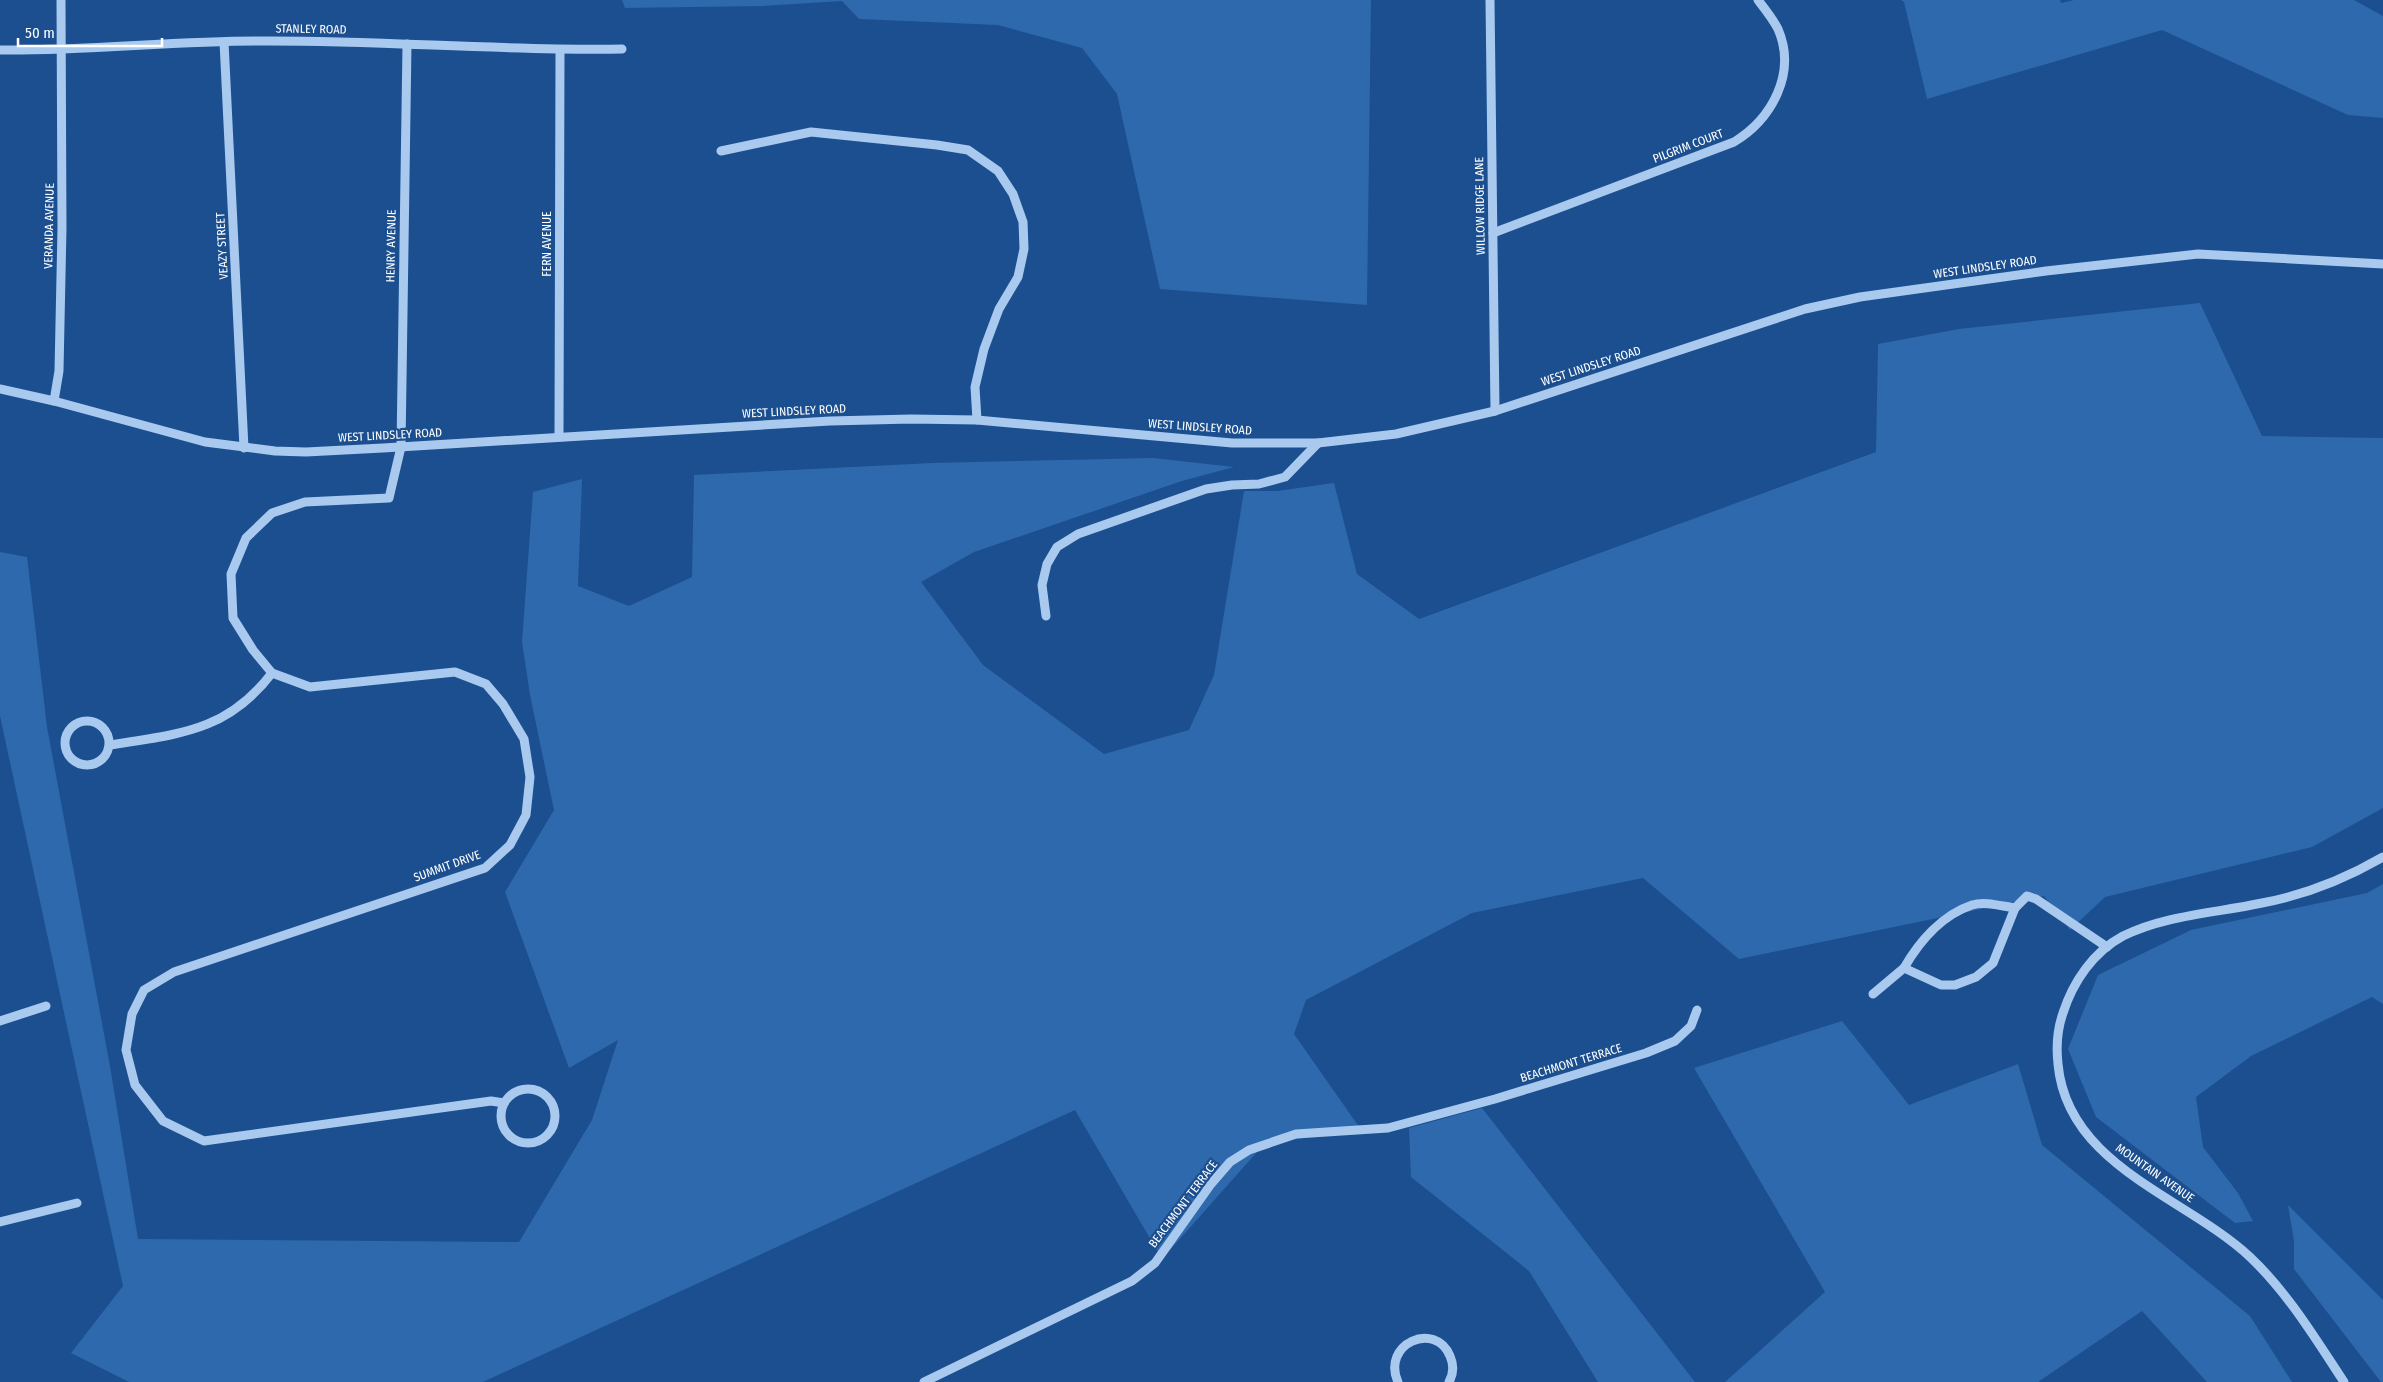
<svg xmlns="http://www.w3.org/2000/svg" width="2383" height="1382" font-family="'Fira Sans Condensed',sans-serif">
<rect width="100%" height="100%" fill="#1b4f8f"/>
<g fill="#2e69ad">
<polygon points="622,0 1371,0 1367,305 1160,289 1117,94 1082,48 998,25 859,19 842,1 762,6 625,8"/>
<polygon points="1901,0 2060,0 2061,3 2074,0 2354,0 2383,16 2383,118 2348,115 2162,30 1927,99 1904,2"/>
<polygon points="2200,303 2262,436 2383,438 2383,808 2312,847 2105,897 2070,930 2044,896 1739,959 1643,878 1472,913 1306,1000 1294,1034 1362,1131 1265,1143 1162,1259 1075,1110 483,1382 129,1382 71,1353 123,1286 0,716 0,552 27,557 47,727 110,1066 138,1239 519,1242 592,1120 618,1040 569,1068 505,892 554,810 530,695 522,642 533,492 582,479 578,586 629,606 692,577 694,475 932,463 1153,458 1234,467 1182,481 974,552 921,582 983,665 1104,754 1189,730 1214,675 1244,491 1277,491 1334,483 1357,574 1419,619 1876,452 1878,344 1959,329"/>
<polygon points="2383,884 2383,1004 2372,997 2251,1056 2196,1097 2203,1147 2238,1193 2253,1221 2235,1223 2096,1117 2068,1049 2098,975 2191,930 2367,893"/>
<polygon points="1842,1021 1909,1105 2018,1064 2042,1145 2250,1316 2292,1382 2207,1382 2142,1311 2038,1382 1725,1382 1825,1292 1694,1068"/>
<polygon points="1482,1108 1695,1382 1598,1382 1529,1271 1411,1177 1409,1128"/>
<polygon points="2288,1205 2383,1300 2383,1382 2381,1382 2294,1269 2294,1241"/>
</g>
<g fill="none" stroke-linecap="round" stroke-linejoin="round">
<g stroke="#a9c9ee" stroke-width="9">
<polyline points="1490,0 1495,411"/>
<polyline points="224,42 244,448"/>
<polyline points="407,44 401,447 389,498 305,502 272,513 246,538 231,574 233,618 253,650 272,673 310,687 455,672 486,684 503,704 524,739 530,777 526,815 510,845 485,868 174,972 144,990 132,1014 126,1050 135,1085 163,1121 204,1141 491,1101 504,1103"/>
<path d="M 0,50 C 86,51 172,41 258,41 C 379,40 501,51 622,49"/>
<polyline points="721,151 811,132 937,145 968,150 998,171 1013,194 1023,222 1024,249 1018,277 999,309 984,349 975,387 977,420"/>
<path d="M 1493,233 L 1734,142 C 1772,119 1797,73 1778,29 C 1773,19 1765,9 1758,0"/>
<polyline points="0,389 54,401 205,442 275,451 306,452 383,448 830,421 911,419 977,420 1232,443 1318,443 1396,434 1495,411 1805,309 1860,297 2046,271 2198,254 2383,264"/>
<polyline points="54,401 59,371 62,228 61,0"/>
<polyline points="559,437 560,50"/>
<polyline points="1046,616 1042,585 1047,564 1057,547 1078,534 1206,489 1232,485 1259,484 1285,477 1318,443"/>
<circle cx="87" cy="743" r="22"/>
<path d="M 110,745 C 178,734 227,732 272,673"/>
<path d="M 1904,968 C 1919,942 1942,915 1972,905 C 1985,901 2001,906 2015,908"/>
<polyline points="1873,994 1904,968 1941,985 1955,985 1976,977 1993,963 2015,908 2027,896 2036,899 2107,947"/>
<polyline points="0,1021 46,1006"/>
<circle cx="528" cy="1116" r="27"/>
<polyline points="0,1222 77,1203"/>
<polyline points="924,1382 1132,1281 1155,1263 1211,1184 1230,1162 1249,1150 1296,1134 1388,1128 1495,1099 1646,1053 1675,1041 1691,1026 1697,1010"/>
<path d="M 1398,1382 C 1381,1344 1435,1320 1450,1356 C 1454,1365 1454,1373 1449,1382"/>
<path d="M 2344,1382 C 2315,1338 2288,1293 2250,1257 C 2186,1197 2067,1166 2058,1064 C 2056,1046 2057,1030 2063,1013 C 2073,982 2093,952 2123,936 C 2165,915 2216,913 2262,903 C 2305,895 2345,879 2383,857"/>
</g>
</g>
<g text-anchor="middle" stroke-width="4.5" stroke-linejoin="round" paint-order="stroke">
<g font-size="12" fill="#fff" stroke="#1b4f8f">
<text transform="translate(311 29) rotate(1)" y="4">STANLEY ROAD</text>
<text transform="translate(1688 146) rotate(-21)" y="4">PILGRIM COURT</text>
<text transform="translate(1480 206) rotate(-91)" y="4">WILLOW RIDGE LANE</text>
<text transform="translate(49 226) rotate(-89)" y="4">VERANDA AVENUE</text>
<text transform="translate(547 244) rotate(-90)" y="4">FERN AVENUE</text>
<text transform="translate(222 246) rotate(-93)" y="4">VEAZY STREET</text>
<text transform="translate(391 246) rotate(-89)" y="4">HENRY AVENUE</text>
<text transform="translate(1985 267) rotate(-8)" y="4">WEST LINDSLEY ROAD</text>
<text transform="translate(1591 366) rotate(-18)" y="4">WEST LINDSLEY ROAD</text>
<text transform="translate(794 411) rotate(-3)" y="4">WEST LINDSLEY ROAD</text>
<text transform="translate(1200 427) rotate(4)" y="4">WEST LINDSLEY ROAD</text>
<text transform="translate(390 435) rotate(-3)" y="4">WEST LINDSLEY ROAD</text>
<text transform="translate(447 866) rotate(-20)" y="4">SUMMIT DRIVE</text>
<text transform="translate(1571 1063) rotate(-17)" y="4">BEACHMONT TERRACE</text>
<text transform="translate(2155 1173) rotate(35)" y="4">MOUNTAIN AVENUE</text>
<text transform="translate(1183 1204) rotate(-53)" y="4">BEACHMONT TERRACE</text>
</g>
</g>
<path d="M18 38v8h144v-8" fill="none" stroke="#ffffff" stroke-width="2.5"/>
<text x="25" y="38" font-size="15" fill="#ffffff" stroke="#1b4f8f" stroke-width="4" paint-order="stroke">50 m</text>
</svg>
